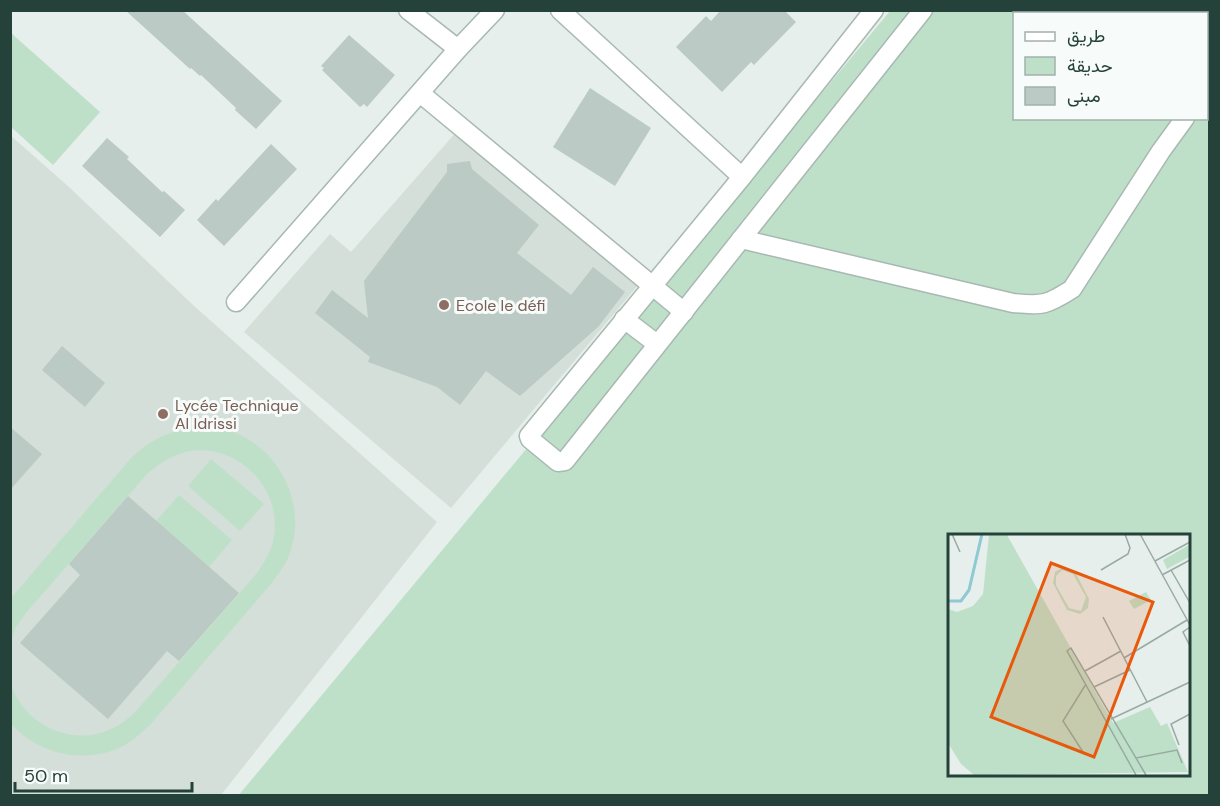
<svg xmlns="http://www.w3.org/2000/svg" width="1220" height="806" font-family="'DM Sans',Vazirmatn,sans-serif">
<rect width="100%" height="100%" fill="#e6efeb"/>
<g fill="#d4dfda">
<polygon points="458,130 644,278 451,508 244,332 330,234 351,252"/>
<polygon points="10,135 69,187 193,305 437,522 221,795 11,795"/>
</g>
<g fill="#bfe0c8" fill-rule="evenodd">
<path d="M 890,11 L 1209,11 L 1209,795 L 238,796 ZM 1014,14 L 1206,14 L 1206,118 L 1014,118 ZM 950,536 L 1188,536 L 1188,774 L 950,774 Z"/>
<polygon points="11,33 100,112 53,165 11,127"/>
<path d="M 197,427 C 209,427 221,428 233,432 C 281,450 307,505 290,553 C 286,565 278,574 271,584 L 150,725 C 140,734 131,743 119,748 C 82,764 38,754 11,724 L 10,682 C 23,723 68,747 109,730 C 119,726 128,719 136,711 L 257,573 C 263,564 269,555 272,545 C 287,494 242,444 190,451 C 173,454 159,464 146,475 L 26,613 L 16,627 L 11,641 L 11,598 L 132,457 C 153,438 169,431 197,427 Z"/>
<polygon points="211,459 264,504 240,531 188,486"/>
<polygon points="179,495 232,540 209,567 156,521"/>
</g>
<g fill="#bbcac4">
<polygon points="125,10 182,10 282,101 256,129 235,110 236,108 201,75 200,76 191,68 190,69"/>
<polygon points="721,10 784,10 796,22 754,65 751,62 722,92 676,47 706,16 711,21"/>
<polygon points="349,35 395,75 367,107 364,104 360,107 322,70 324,68 321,66"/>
<polygon points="590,88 651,128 615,186 553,147"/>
<polygon points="107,138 129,157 127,159 162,192 164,191 185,210 160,237 82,166"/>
<polygon points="271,144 297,169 224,246 197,220 216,199 218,201"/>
<polygon points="470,161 472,169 539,225 517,253 571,295 593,267 625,292 598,327 520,396 486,371 460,405 437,387 368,362 370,357 315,313 332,290 368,318 364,281 447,172 447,164"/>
<polygon points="62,346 105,383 85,407 42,370"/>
<polygon points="10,427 42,454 10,490"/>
<polygon points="128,496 239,593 179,661 167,651 108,719 20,643 80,575 69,564"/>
</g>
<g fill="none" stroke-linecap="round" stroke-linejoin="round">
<defs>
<g id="minor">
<polyline points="408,10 458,49"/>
<polyline points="560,10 742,177"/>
<polyline points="874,10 742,177 529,436 530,439 558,462 565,461 923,10"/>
<polyline points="420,93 684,312"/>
<polyline points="1206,94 1210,91"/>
<path d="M 741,239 L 1013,303 C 1043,306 1047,305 1072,289 L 1161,151 L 1185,118"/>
<polyline points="236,302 458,49 495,10"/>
<polyline points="624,319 657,344"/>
</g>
</defs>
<use href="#minor" stroke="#a8b8b2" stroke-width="21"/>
<use href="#minor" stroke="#fff" stroke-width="18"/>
</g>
<g fill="#8d6e63" stroke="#f7fbf9" stroke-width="2">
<circle cx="444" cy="305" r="6"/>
<circle cx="163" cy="414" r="6"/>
</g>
<g text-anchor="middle" stroke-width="6" stroke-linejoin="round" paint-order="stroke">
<g font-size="16" fill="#785e54" stroke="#f7fbf9" text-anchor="start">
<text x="456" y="311">Ecole le défi</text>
<text x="175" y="411">Lycée Technique<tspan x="175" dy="18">Al Idrissi</tspan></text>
</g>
</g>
<g transform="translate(948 534)">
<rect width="242" height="242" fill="#e6efeb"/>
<path d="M 41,1 L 59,1 L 165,189 L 202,173 L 213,192 L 219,189 L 240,238 L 26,241 L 13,230 L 0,209 L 0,75 L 9,78 L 25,72 L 35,60 ZM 241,11 L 241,23 L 219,35 L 215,26 ZM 116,33 L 127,38 L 141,65 L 140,74 L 132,80 L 119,76 L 105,49 L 107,38 ZM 114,36 L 125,40 L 138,63 L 133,77 L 121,74 L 108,51 L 108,42 ZM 198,58 L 203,66 L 186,75 L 181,67 Z" fill="#bfe0c8" fill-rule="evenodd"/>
<path fill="none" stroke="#8ec9d4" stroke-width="3" d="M 0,67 L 13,67 L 21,56 L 34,0"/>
<path fill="none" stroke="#98aaa4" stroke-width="1.5" d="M 4,0 L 12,18M 192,0 L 242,91M 207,27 L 242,8M 153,36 L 180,20 L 182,14 L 177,0M 223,36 L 242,69M 214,41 L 242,26M 155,83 L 199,168M 242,93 L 235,98 L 242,112M 176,124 L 239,86M 137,137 L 173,117M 146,153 L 182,136M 163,185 L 242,148M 231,211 L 223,190 L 242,180M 135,218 L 115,187 L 138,150M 188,224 L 229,216 L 234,229M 188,241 L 119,117 L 123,114 L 198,241"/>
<path fill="#e8590c" fill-opacity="0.15" stroke="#e8590c" stroke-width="3" d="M 103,29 L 205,68 L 146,223 L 43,183 Z"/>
<rect width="242" height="242" fill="none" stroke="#24423a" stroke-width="3"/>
</g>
<rect width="1220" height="806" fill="none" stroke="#24423a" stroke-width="24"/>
<rect x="1013" y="12" width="195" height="108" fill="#f7fbf9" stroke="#a3b1ad" stroke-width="1.5"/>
<rect x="1025" y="32" width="30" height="9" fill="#ffffff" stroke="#a3b1ad" stroke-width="1.5"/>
<text x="1067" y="42" font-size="18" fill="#24423a">طريق</text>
<rect x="1025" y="57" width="30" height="18" fill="#bfe0c8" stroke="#a3b1ad" stroke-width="1.5"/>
<text x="1067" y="72" font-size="18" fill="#24423a">حديقة</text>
<rect x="1025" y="87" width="30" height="18" fill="#bbcac4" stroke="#a3b1ad" stroke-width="1.5"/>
<text x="1067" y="102" font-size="18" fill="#24423a">مبنى</text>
<path d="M15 782v9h177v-9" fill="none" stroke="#24423a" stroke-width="3"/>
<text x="24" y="782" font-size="18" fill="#24423a" stroke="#f7fbf9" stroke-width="4.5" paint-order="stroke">50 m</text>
</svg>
